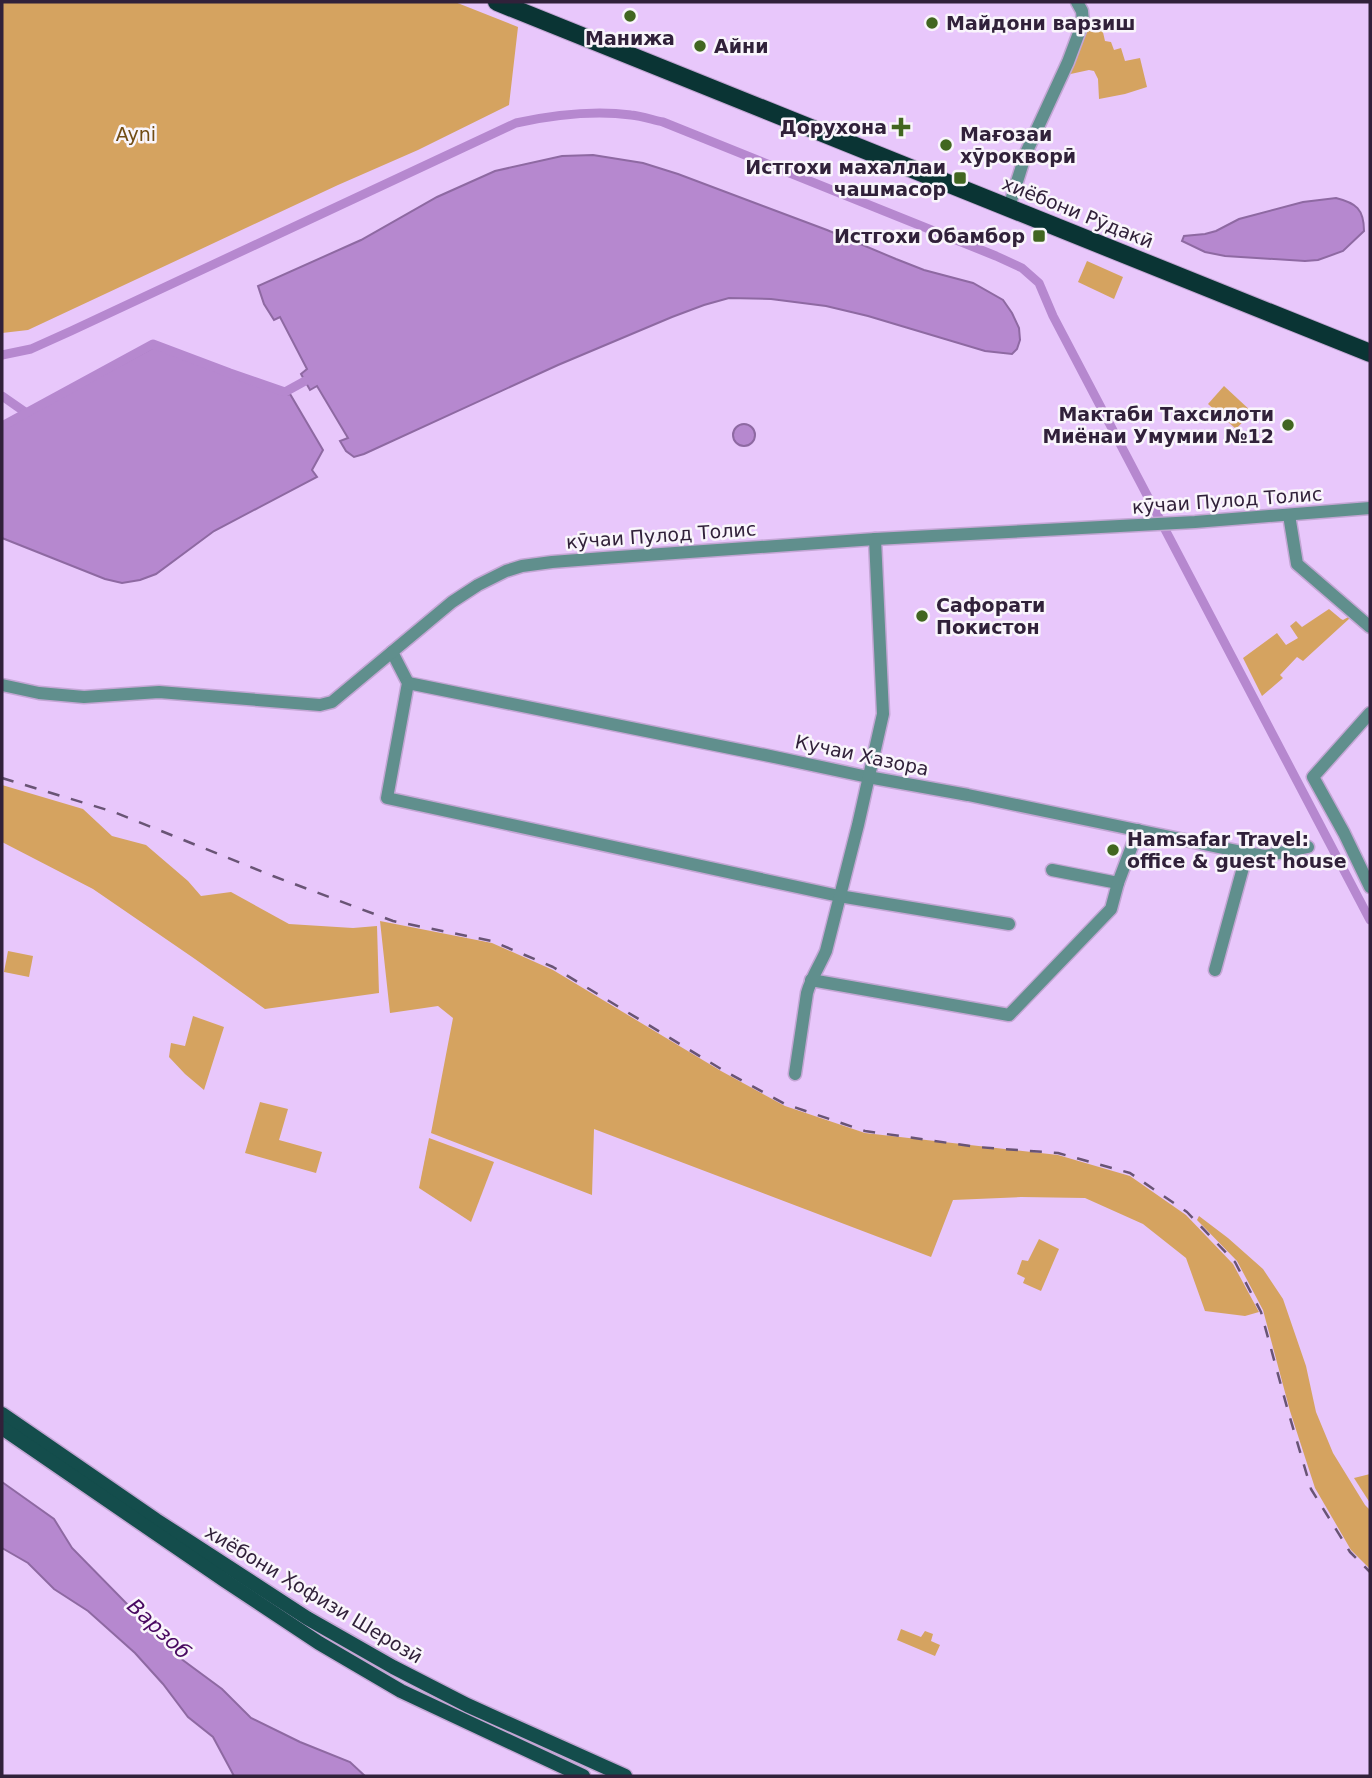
<svg xmlns="http://www.w3.org/2000/svg" width="1372" height="1778" font-family="'DejaVu Sans',sans-serif">
<rect width="100%" height="100%" fill="#e8c7fb"/>
<g fill="#d5a360">
<polygon points="2,2 455,2 518,27 509,105 418,150 338,185 28,330 2,333"/>
<polygon points="1081,23 1102,28 1105,41 1111,42 1114,50 1121,48 1125,61 1140,58 1147,87 1125,94 1099,99 1098,79 1094,71 1089,70 1066,75"/>
<polygon points="1087,261 1123,277 1114,299 1078,282"/>
<polygon points="1224,386 1252,412 1236,429 1208,404"/>
<polygon points="1329,609 1341,619 1343,620 1350,616 1350,618 1303,661 1297,657 1280,675 1283,678 1262,696 1243,658 1277,633 1286,645 1298,638 1290,626 1296,621 1302,627"/>
<polygon points="2,785 83,809 112,836 146,845 188,881 201,896 231,892 289,924 353,928 377,926 379,993 265,1009 195,959 93,889 2,842"/>
<polygon points="380,921 492,943 553,970 721,1071 785,1106 865,1133 1058,1155 1130,1176 1186,1215 1233,1264 1259,1312 1245,1316 1205,1311 1186,1258 1143,1224 1085,1198 1021,1197 953,1200 931,1257 594,1129 592,1195 431,1133 453,1018 438,1006 390,1013"/>
<polygon points="8,951 33,956 29,977 4,972"/>
<polygon points="193,1016 224,1027 204,1090 185,1074 169,1057 171,1043 185,1046"/>
<polygon points="260,1102 288,1109 279,1140 322,1152 316,1173 245,1153"/>
<polygon points="429,1138 494,1162 471,1222 419,1188"/>
<polygon points="1199,1216 1228,1238 1263,1269 1283,1299 1306,1366 1316,1412 1333,1453 1365,1505 1370,1510 1370,1569 1351,1550 1315,1488 1290,1411 1263,1310 1237,1261 1197,1220"/>
<polygon points="1039,1239 1059,1249 1041,1291 1023,1283 1025,1278 1017,1274 1022,1260 1028,1261"/>
<polygon points="1370,1474 1370,1503 1354,1478"/>
<polygon points="901,1629 921,1637 925,1631 933,1634 931,1641 940,1645 935,1656 897,1640"/>
</g>
<g fill="#b688cf" stroke="#8e69a2" stroke-width="2">
<polygon points="593,155 643,163 678,174 827,230 896,259 924,270 973,283 1003,300 1012,313 1019,328 1020,340 1017,349 1012,354 985,351 868,316 826,306 771,299 729,298 704,305 672,317 558,365 364,454 354,457 346,451 340,441 348,438 317,386 310,390 301,374 307,369 280,317 274,320 264,304 258,286 361,240 437,197 495,171 562,156"/>
<path d="M 1336,198 C 1356,203 1364,209 1364,231 L 1343,251 L 1318,260 L 1305,261 L 1225,256 L 1205,252 L 1182,241 L 1184,236 L 1205,234 L 1216,231 L 1239,219 L 1303,202 Z"/>
<polygon points="154,347 286,395 290,394 323,450 312,470 317,477 214,531 156,574 140,580 122,583 105,579 2,538 2,428"/>
<circle cx="744" cy="435" r="11"/>
<polygon points="2,1482 54,1519 72,1548 180,1658 222,1689 251,1718 300,1742 350,1762 365,1776 234,1776 213,1737 188,1717 163,1684 135,1653 88,1611 54,1589 28,1563 2,1548"/>
</g>
<g fill="none" stroke-linecap="round" stroke-linejoin="round">
<g stroke="#b688cf" stroke-width="9">
<path d="M 2,355 L 31,349 L 71,331 L 516,123 C 553,115 592,110 631,115 C 642,116 653,120 663,122 L 996,256 L 1022,268 L 1039,283 L 1053,316 L 1370,920"/>
<polyline points="2,396 25,412"/>
<polyline points="2,426 153,344 230,373 285,392 305,381"/>
</g>
<defs>
<g id="minor">
<polyline points="1009,207 1026,153 1068,62 1083,22 1082,11 1077,2"/>
<polyline points="1289,515 1297,564 1370,627"/>
<polyline points="392,652 408,683 387,798 839,896 1009,924"/>
<polyline points="408,683 765,755 868,777 968,795 1247,853 1265,856 1308,847"/>
<polyline points="2,685 39,693 84,697 159,692 320,705 332,702 452,602 478,585 506,571 522,566 552,562 604,558 875,539 1195,522 1370,508"/>
<polyline points="1370,713 1313,777 1344,833 1370,887"/>
<polyline points="1052,870 1118,883"/>
<polyline points="1215,970 1247,853"/>
<polyline points="811,980 1009,1015 1111,909 1118,883 1138,830"/>
<path d="M 795,1074 L 807,993 C 811,978 820,965 826,951 L 858,825 L 883,714 L 875,539"/>
</g>
<g id="major">
<polyline points="2,1414 156,1520 307,1618 393,1667 467,1705 625,1776"/>
<polyline points="2,1428 224,1580 319,1643 401,1691 583,1776"/>
</g>
<polyline id="highway" points="497,2 1370,353"/>
</defs>
<use href="#minor" stroke="#c3a6d4" stroke-width="15"/>
<use href="#major" stroke="#c3a6d4" stroke-width="17"/>
<use href="#highway" stroke="#c3a6d4" stroke-width="20"/>
<use href="#minor" stroke="#608f8d" stroke-width="12"/>
<use href="#major" stroke="#144d4c" stroke-width="14"/>
<use href="#highway" stroke="#0a3434" stroke-width="18"/>
<polyline stroke="#695475" stroke-width="2.5" stroke-dasharray="12 12" stroke-linecap="butt" points="2,778 114,812 273,876 393,921 492,941 553,967 721,1069 785,1104 865,1131 977,1147 1058,1153 1130,1173 1187,1212 1235,1262 1261,1312 1288,1411 1311,1489 1350,1552 1370,1572"/>
</g>
<g fill="#416620" stroke="#f9f5fb" stroke-width="2.5">
<circle cx="630" cy="16" r="7"/>
<circle cx="932" cy="23" r="7"/>
<circle cx="700" cy="46" r="7"/>
<path d="M897.5 116.5h7v7h7v7h-7v7h-7v-7h-7v-7h7z"/>
<circle cx="946" cy="145" r="7"/>
<rect x="953" y="171" width="14" height="14" rx="3.5"/>
<rect x="1032" y="229" width="14" height="14" rx="3.5"/>
<circle cx="1288" cy="425" r="7"/>
<circle cx="922" cy="616" r="7"/>
<circle cx="1113" cy="850" r="7"/>
</g>
<g text-anchor="middle" stroke-width="5" stroke-linejoin="round" paint-order="stroke">
<g font-size="19" font-weight="bold" fill="#31213a" stroke="#f9f5fb" text-anchor="start">
<text x="946" y="30">Майдони варзиш</text>
<text x="630" y="45" text-anchor="middle">Манижа</text>
<text x="714" y="53">Айни</text>
<text x="887" y="134" text-anchor="end">Дорухона</text>
<text x="960" y="141">Мағозаи<tspan x="960" dy="22">хӯрокворӣ</tspan></text>
<text x="946" y="174" text-anchor="end">Истгохи махаллаи<tspan x="946" dy="22">чашмасор</tspan></text>
<text x="1025" y="243" text-anchor="end">Истгохи Обамбор</text>
<text x="1274" y="421" text-anchor="end">Мактаби Тахсилоти<tspan x="1274" dy="22">Миёнаи Умумии №12</tspan></text>
<text x="936" y="612">Сафорати<tspan x="936" dy="22">Покистон</tspan></text>
<text x="1127" y="846">Hamsafar Travel:<tspan x="1127" dy="22">office &amp; guest house</tspan></text>
</g>
<g font-size="19" fill="#724d14" stroke="#f9f5fb">
<text x="136" y="141">Ayni</text>
</g>
<g font-size="19" fill="#31213a" stroke="#f9f5fb">
<text transform="translate(1078 212) rotate(22)" y="7">хиёбони Рӯдакӣ</text>
<text transform="translate(1227 500) rotate(-4)" y="7">кӯчаи Пулод Толис</text>
<text transform="translate(661 535) rotate(-4)" y="7">кӯчаи Пулод Толис</text>
<text transform="translate(862 755) rotate(12)" y="7">Кучаи Хазора</text>
<text transform="translate(314 1594) rotate(31)" y="7">хиёбони Ҳофизи Шерозӣ</text>
</g>
<g font-size="21" font-style="italic" fill="#490961" stroke="#f9f5fb">
<text transform="translate(159 1629) rotate(43)" y="7">Варзоб</text>
</g>
</g>
<rect width="1372" height="1778" fill="none" stroke="#31213a" stroke-width="7"/>
</svg>
